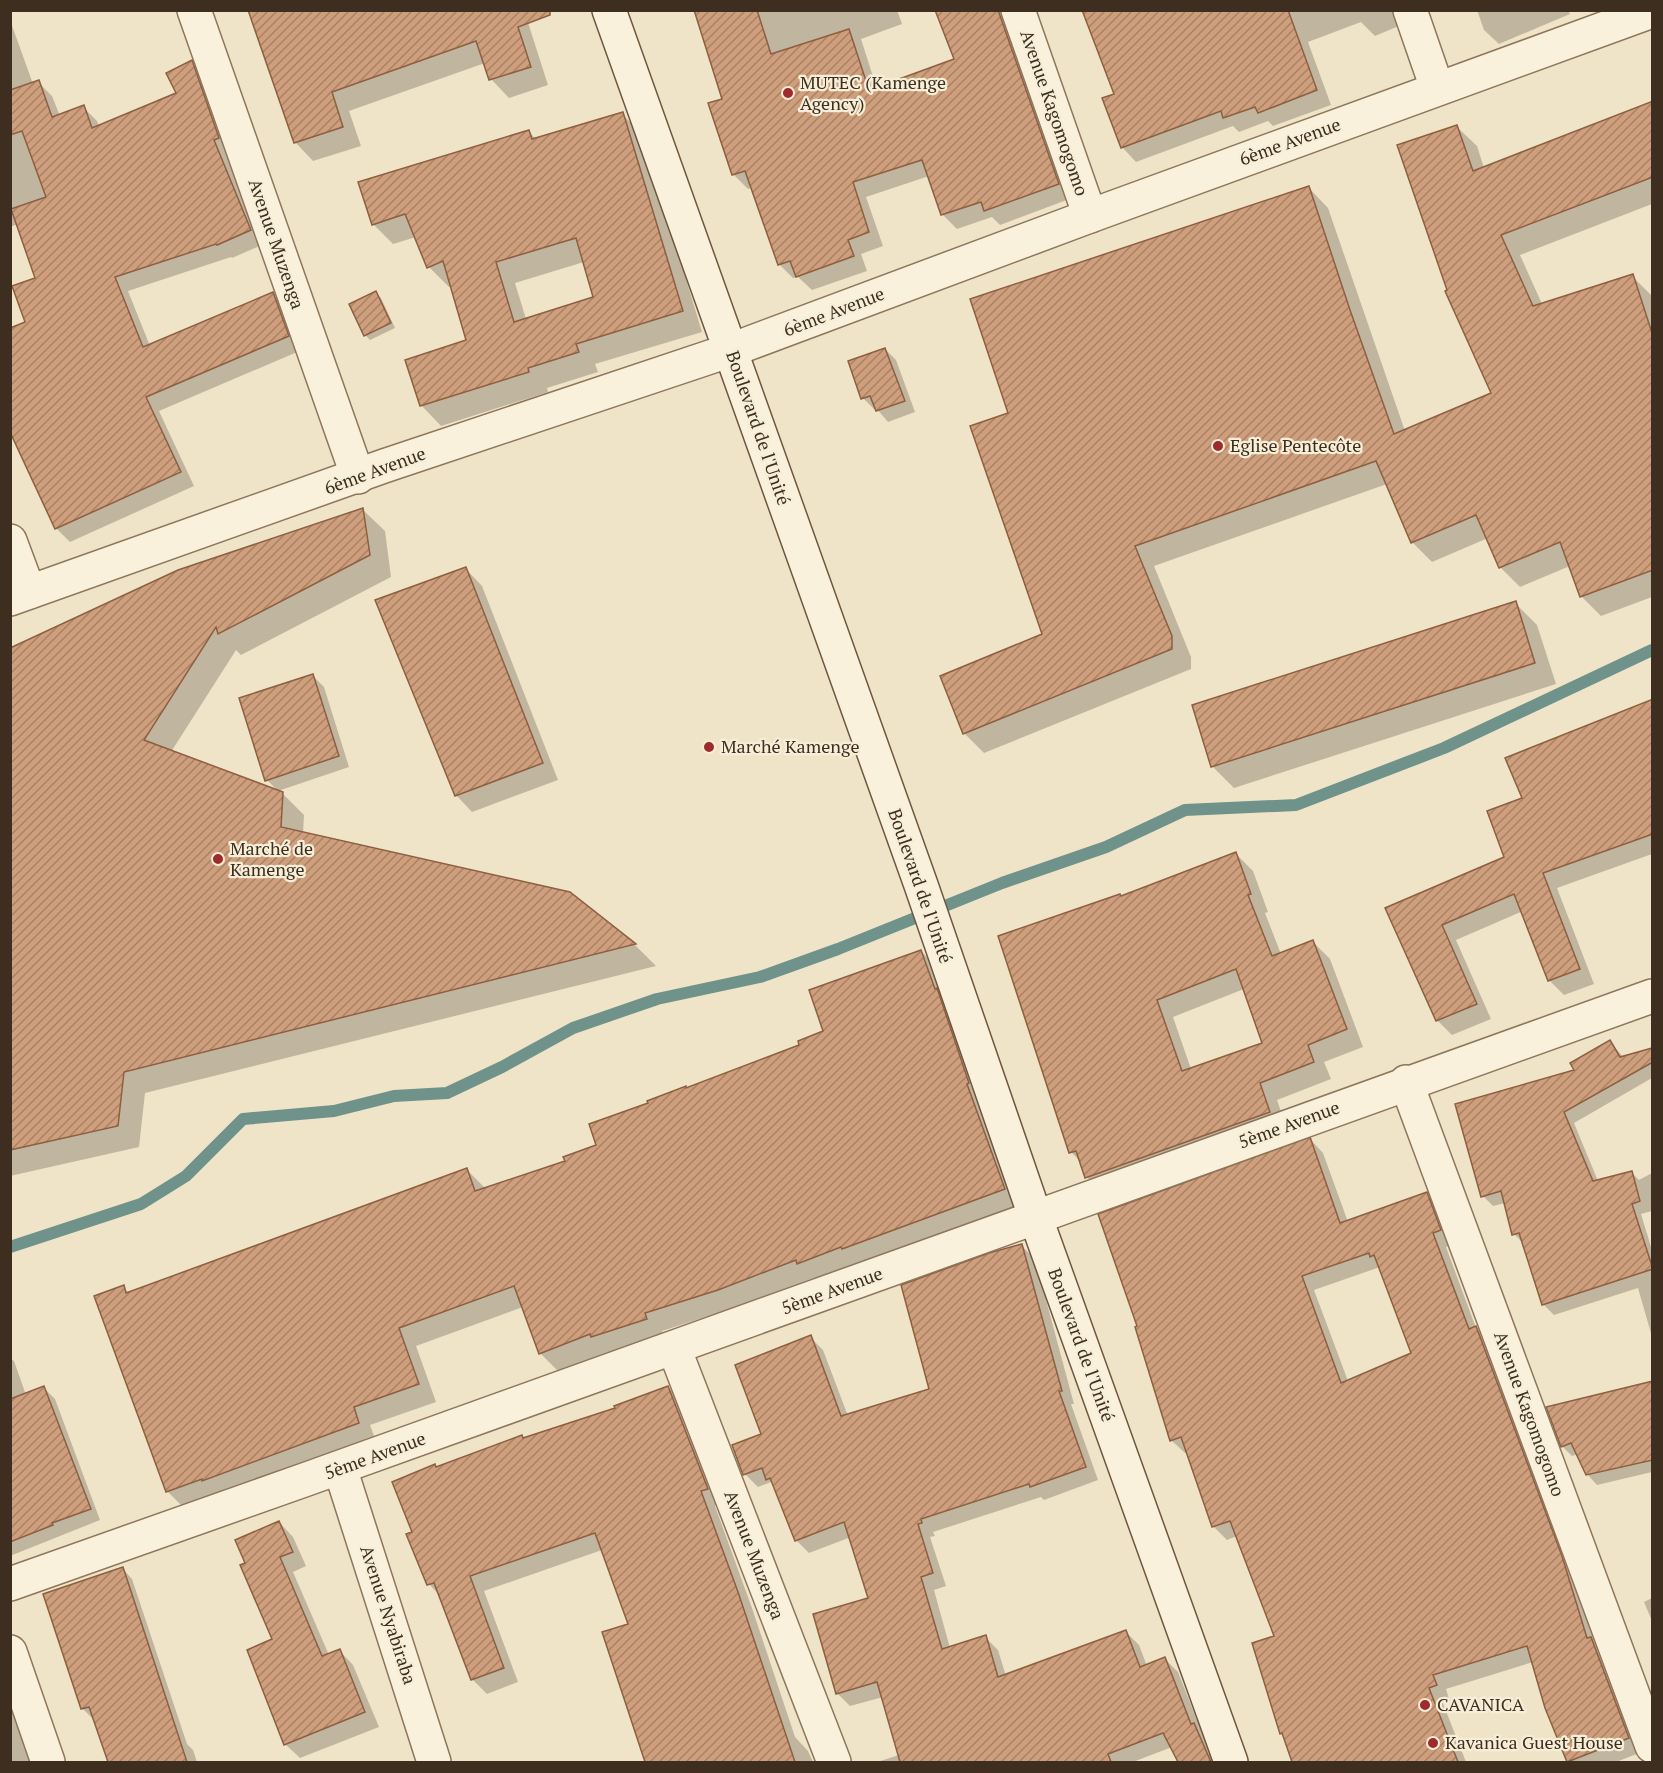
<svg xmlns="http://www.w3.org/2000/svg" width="1663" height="1773" font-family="'PT Serif',serif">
<defs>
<pattern id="building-hatch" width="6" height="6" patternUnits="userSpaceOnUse" patternTransform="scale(1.5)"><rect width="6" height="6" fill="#cf9f7d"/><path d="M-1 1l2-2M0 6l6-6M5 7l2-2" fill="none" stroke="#a98266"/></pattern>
</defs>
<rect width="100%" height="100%" fill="#f0e4c8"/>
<g fill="#0003" fill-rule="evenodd">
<polygon points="250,10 524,10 548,85 509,98 491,79 485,63 349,111 361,146 313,161 295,142"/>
<polygon points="695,10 897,10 902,24 861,39 877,89 956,60 953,10 1007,10 1072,198 1000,225 992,217 957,229 942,214 929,176 866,197 883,246 861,254 867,271 812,290 798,277 793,278 779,264 753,187 748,189 733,174 724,100"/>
<polygon points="1083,10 1412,10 1406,23 1375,36 1361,22 1308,42 1331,105 1273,126 1268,121 1239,132 1233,126 1136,162 1122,147 1116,94"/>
<polygon points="1477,10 1568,10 1570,14 1499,44 1484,30"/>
<polygon points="10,20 33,84 38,82 52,96 60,116 83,107 97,121 99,126 178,94 191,62 205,76 264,244 232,258 231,257 128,291 150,346 273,294 287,308 302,350 159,411 194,486 70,542 56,528 27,323 37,279 18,224 10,227"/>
<polygon points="1652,102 1652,204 1520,255 1542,304 1632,276 1652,296 1652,597 1601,616 1581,596 1570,566 1520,587 1500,567 1488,538 1432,562 1412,542 1387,484 1154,566 1191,657 1191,669 984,753 964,733 1044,635 1010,414 1309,188 1328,208 1405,431 1492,394 1449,291 1457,127 1477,146 1484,168"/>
<path d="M 622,114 L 642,134 L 702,332 L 595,364 L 598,372 L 547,388 L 548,392 L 441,426 L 421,405 L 468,341 L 452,286 L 449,287 L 429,267 L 416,237 L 393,244 L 373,224 L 529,132 L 537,140 ZM 584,262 L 595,298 L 526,319 L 515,283 Z"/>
<polygon points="376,293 381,298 395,328 370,340 365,335"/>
<polygon points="885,349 896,360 915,412 888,422 876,408 874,409 863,398"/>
<polygon points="363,510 385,531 391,577 241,655 236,650 171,752 282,793 304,815 303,834 570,893 635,945 656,966 145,1093 139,1147 10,1176 10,648"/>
<polygon points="466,569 482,586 558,780 472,812 456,795"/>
<polygon points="1515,603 1537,625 1556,684 1234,788 1212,766"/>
<polygon points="313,676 324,687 349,767 278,791 267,780"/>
<polygon points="1652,701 1652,854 1557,888 1594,984 1564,995 1549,980 1523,911 1456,940 1491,1019 1452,1035 1437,1020 1387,909 1506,858 1524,799"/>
<path d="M 1235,853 L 1253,871 L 1268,912 L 1265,913 L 1281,954 L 1313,942 L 1330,959 L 1363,1047 L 1324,1062 L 1331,1079 L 1277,1100 L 1287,1129 L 1104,1195 L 1087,1177 L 1082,1163 L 1071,1152 L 1121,897 ZM 1244,989 L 1263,1044 L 1191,1069 L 1173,1017 Z"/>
<polygon points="921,951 939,969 1022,1207 817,1281 813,1278 736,1307 662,1331 664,1337 610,1354 608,1352 558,1371 540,1353 523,1307 416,1346 436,1402 370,1425 376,1441 185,1509 167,1491 123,1287 130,1294 467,1170 485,1188 567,1162 598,1146 687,1089 801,1046 825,1032"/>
<polygon points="1610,1042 1624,1058 1652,1050 1652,1078 1574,1123 1598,1181 1631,1172 1639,1180 1652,1173 1652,1211 1641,1214 1652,1250 1652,1337 1638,1288 1554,1315 1543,1304 1525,1245 1514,1234 1505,1203 1493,1206 1483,1196 1577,1071"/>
<path d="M 1310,1139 L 1323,1153 L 1348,1222 L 1426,1194 L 1440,1208 L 1454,1244 L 1446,1247 L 1476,1328 L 1490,1341 L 1642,1752 L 1616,1762 L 1568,1762 L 1545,1705 L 1533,1662 L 1446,1689 L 1449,1699 L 1442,1701 L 1466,1762 L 1294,1762 L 1285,1737 L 1281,1733 L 1276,1637 L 1237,1536 L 1227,1540 L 1213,1526 L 1188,1453 L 1185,1453 L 1171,1440 ZM 1380,1267 L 1413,1354 L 1348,1381 L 1314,1290 Z"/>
<polygon points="1022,1246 1035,1259 1074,1404 1071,1404 1098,1480 1044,1500 1041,1497 933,1532 935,1536 930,1537 946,1586 934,1590 950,1648 985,1637 998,1650 1006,1676 1126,1632 1139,1645 1147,1666 1165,1659 1178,1672 1202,1733 1206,1738 1218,1762 1179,1762 1172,1747 1133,1762 877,1762 899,1755 883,1697 850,1706 837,1693 870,1599 851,1537 809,1553 796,1540 775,1486 771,1482 758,1487 745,1474 810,1337 823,1350 848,1416 931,1390"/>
<polygon points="10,1358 14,1361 26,1395 44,1388 55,1399 100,1520 10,1556"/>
<polygon points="1652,1383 1652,1472 1597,1485 1587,1474 1578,1454 1572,1456 1562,1446"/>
<polygon points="668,1387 682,1402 722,1503 715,1506 752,1608 795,1737 808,1751 813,1762 646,1762 604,1633 630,1625 602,1550 484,1591 518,1682 487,1694 472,1679 441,1597 429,1584 414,1533 437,1468 617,1409"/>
<polygon points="279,1522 293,1537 306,1566 293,1572 329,1655 339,1650 353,1665 379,1727 300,1758 285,1744 274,1640 247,1564"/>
<polygon points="122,1568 132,1579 187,1744 193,1750 197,1762 109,1762 94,1718 93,1719 82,1708"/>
<polygon points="1652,1598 1652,1621 1644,1602"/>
<polygon points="10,1697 33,1762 10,1762"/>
</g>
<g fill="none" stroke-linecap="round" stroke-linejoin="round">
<polyline stroke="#6f938a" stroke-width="12" points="10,1247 141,1204 186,1176 243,1119 334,1111 394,1096 447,1093 502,1067 573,1028 657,999 760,977 838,949 1002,883 1106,847 1185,810 1296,805 1444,748 1652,650"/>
</g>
<g fill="url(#building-hatch)" stroke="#8d5f41" stroke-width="1.5" fill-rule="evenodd">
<polygon points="248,10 550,10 550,15 518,27 531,67 489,80 476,41 332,92 343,127 294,143"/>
<polygon points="694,10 757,10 771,54 849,29 869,90 954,59 935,10 998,10 1059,184 984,211 981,202 941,215 922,160 853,182 869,232 848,240 854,256 796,277 790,261 778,265 745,171 732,175 708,103 722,99"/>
<polygon points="1082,10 1288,10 1317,90 1258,113 1255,107 1223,118 1221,111 1121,148 1102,98 1114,94"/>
<polygon points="192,60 219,138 214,140 251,230 217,245 216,244 115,277 143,347 273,292 289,336 146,397 181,472 55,529 10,432 10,328 25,322 12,286 35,278 11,209 46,197 22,131 10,135 10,90 39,80 52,117 84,105 92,128 176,93 166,73"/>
<polygon points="1653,101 1653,177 1501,235 1533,306 1633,274 1653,336 1653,570 1580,597 1560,542 1499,568 1476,515 1411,543 1376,461 1135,546 1172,636 1172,649 963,734 940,676 1042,634 970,426 1008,413 970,299 1309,186 1350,310 1394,434 1491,393 1445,291 1447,290 1397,145 1457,125 1473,171"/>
<path d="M 623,112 L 683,311 L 576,344 L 579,352 L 528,368 L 529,372 L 420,406 L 405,360 L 466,340 L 443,261 L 427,268 L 405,214 L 372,225 L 358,182 L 529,130 L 532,139 ZM 576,238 L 593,297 L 514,322 L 496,262 Z"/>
<polygon points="376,291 391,323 364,336 349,304"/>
<polygon points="885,348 905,401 876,411 870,396 861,399 848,361"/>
<polygon points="363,508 370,555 218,634 216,627 144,740 283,792 281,827 570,892 636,944 124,1072 118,1126 10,1150 10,648 178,570"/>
<polygon points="466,567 543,763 455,796 375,600"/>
<polygon points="1516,601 1535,663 1211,767 1192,705"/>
<polygon points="313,674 339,756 265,781 239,698"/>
<polygon points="1653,699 1653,834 1543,873 1580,969 1548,981 1514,894 1442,925 1477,1004 1436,1021 1385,908 1504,857 1487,811 1522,798 1505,758"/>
<path d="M 1236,852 L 1251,894 L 1248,895 L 1272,956 L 1313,940 L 1347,1029 L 1308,1045 L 1314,1062 L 1260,1083 L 1270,1112 L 1085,1178 L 1076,1151 L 1069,1153 L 998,936 L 1120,894 L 1121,896 ZM 1236,969 L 1262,1043 L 1182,1071 L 1157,1000 Z"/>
<polygon points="921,950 935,989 937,988 969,1083 967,1084 1005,1189 842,1249 841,1247 797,1264 796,1260 718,1290 645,1313 647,1319 591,1337 590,1334 539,1354 514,1286 399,1328 419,1384 354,1407 359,1423 202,1481 202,1479 166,1492 94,1296 124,1285 126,1293 467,1168 475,1191 565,1161 563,1157 596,1145 589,1124 648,1103 647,1101 686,1086 686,1088 799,1045 798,1041 823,1031 809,990"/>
<polygon points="1610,1040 1620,1057 1652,1048 1653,1062 1564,1112 1593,1181 1632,1171 1640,1201 1632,1204 1653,1269 1542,1305 1519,1233 1512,1235 1501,1191 1481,1197 1455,1104 1574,1070 1570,1063"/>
<path d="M 1310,1137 L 1340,1223 L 1427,1192 L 1441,1230 L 1433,1233 L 1469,1329 L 1476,1326 L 1562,1556 L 1587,1638 L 1591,1637 L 1629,1738 L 1567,1762 L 1545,1708 L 1527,1646 L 1433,1675 L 1437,1685 L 1429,1688 L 1458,1762 L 1292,1762 L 1282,1733 L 1280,1734 L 1252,1643 L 1274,1636 L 1230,1521 L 1212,1527 L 1181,1437 L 1170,1441 L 1135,1327 L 1137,1326 L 1098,1214 ZM 1369,1253 L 1370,1257 L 1374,1255 L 1411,1353 L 1341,1383 L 1302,1276 Z"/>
<polygon points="1022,1244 1062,1391 1059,1391 1086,1467 1030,1487 1029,1484 921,1519 922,1523 918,1524 933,1573 921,1577 942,1649 986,1635 998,1677 1126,1630 1140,1667 1165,1657 1191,1724 1194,1723 1211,1762 1178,1762 1163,1733 1108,1754 1111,1762 900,1762 877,1682 836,1694 813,1614 868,1598 844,1522 795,1541 770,1478 766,1480 762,1468 743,1475 732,1445 761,1434 735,1365 811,1335 841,1416 929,1389 901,1285 989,1253"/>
<polygon points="1653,1381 1653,1460 1586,1475 1571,1443 1561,1447 1546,1407"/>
<polygon points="44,1386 91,1509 52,1523 53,1525 10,1542 10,1399"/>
<polygon points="668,1386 708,1489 701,1491 738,1592 795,1762 645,1762 602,1632 628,1624 595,1533 470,1576 504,1668 471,1680 434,1583 427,1585 406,1534 412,1532 392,1482 435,1464 436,1467 522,1435 523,1438 615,1408 614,1406"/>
<polygon points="279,1521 293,1552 280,1557 322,1656 340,1649 365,1712 284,1745 247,1650 272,1639 240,1565 245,1563 235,1540"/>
<polygon points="123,1567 187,1762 108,1762 89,1707 81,1709 43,1594"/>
</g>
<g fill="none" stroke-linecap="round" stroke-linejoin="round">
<defs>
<g id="street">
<polyline points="194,10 358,477"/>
<polyline points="1018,10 1090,216"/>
<polyline points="1410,10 1437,88"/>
<polyline points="10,541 29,592"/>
<polyline points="10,599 384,466 731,350 1090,216 1652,11"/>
<polyline points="1406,1082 1652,1746"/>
<polyline points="674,1348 834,1762"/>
<polyline points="340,1468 434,1762"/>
<path d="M 10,1584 C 559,1392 1104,1188 1652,996"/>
<polyline points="10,1652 48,1762"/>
</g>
<polyline id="secondary" points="609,10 921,885 1035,1216 1231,1762"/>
</defs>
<use href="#street" stroke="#8d765c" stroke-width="36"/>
<use href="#secondary" stroke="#6f573f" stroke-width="36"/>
<use href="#street" stroke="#faf1dc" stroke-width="33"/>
<use href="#secondary" stroke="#faf1dc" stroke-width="33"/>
</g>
<g fill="#9e2a2b" stroke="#f7eed8" stroke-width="2">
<circle cx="788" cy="93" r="6"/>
<circle cx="1218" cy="446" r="6"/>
<circle cx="709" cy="747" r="6"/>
<circle cx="218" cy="859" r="6"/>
<circle cx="1425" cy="1705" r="6"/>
<circle cx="1433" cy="1743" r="6"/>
</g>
<g text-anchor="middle" stroke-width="4.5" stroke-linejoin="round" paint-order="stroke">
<g font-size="18" fill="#3d2e20" stroke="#f7eed8" text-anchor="start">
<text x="800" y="89">MUTEC (Kamenge<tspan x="800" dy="21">Agency)</tspan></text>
<text x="1230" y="452">Eglise Pentecôte</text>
<text x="721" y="753">Marché Kamenge</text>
<text x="230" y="855">Marché de<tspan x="230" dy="21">Kamenge</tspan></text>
<text x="1437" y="1711">CAVANICA</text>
<text x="1445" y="1749">Kavanica Guest House</text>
</g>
<g font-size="18" fill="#3d2e20" stroke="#f7eed8">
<text transform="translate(1054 113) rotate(71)" y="6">Avenue Kagomogomo</text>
<text transform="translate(1290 142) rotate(-20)" y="6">6ème Avenue</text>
<text transform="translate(276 244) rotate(71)" y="6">Avenue Muzenga</text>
<text transform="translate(834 312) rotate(-21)" y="6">6ème Avenue</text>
<text transform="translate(758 428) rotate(71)" y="6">Boulevard de l'Unité</text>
<text transform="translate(375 471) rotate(-20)" y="6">6ème Avenue</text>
<text transform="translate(920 886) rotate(71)" y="6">Boulevard de l'Unité</text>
<text transform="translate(1289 1125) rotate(-20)" y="6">5ème Avenue</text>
<text transform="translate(832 1291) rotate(-20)" y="6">5ème Avenue</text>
<text transform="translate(1081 1345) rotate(70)" y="6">Boulevard de l'Unité</text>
<text transform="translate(1529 1414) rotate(70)" y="6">Avenue Kagomogomo</text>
<text transform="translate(375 1456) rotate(-20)" y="6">5ème Avenue</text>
<text transform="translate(754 1555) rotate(69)" y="6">Avenue Muzenga</text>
<text transform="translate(388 1615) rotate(72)" y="6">Avenue Nyabiraba</text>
</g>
</g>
<rect width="1663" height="1773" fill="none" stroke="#3d2e20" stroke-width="24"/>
</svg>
